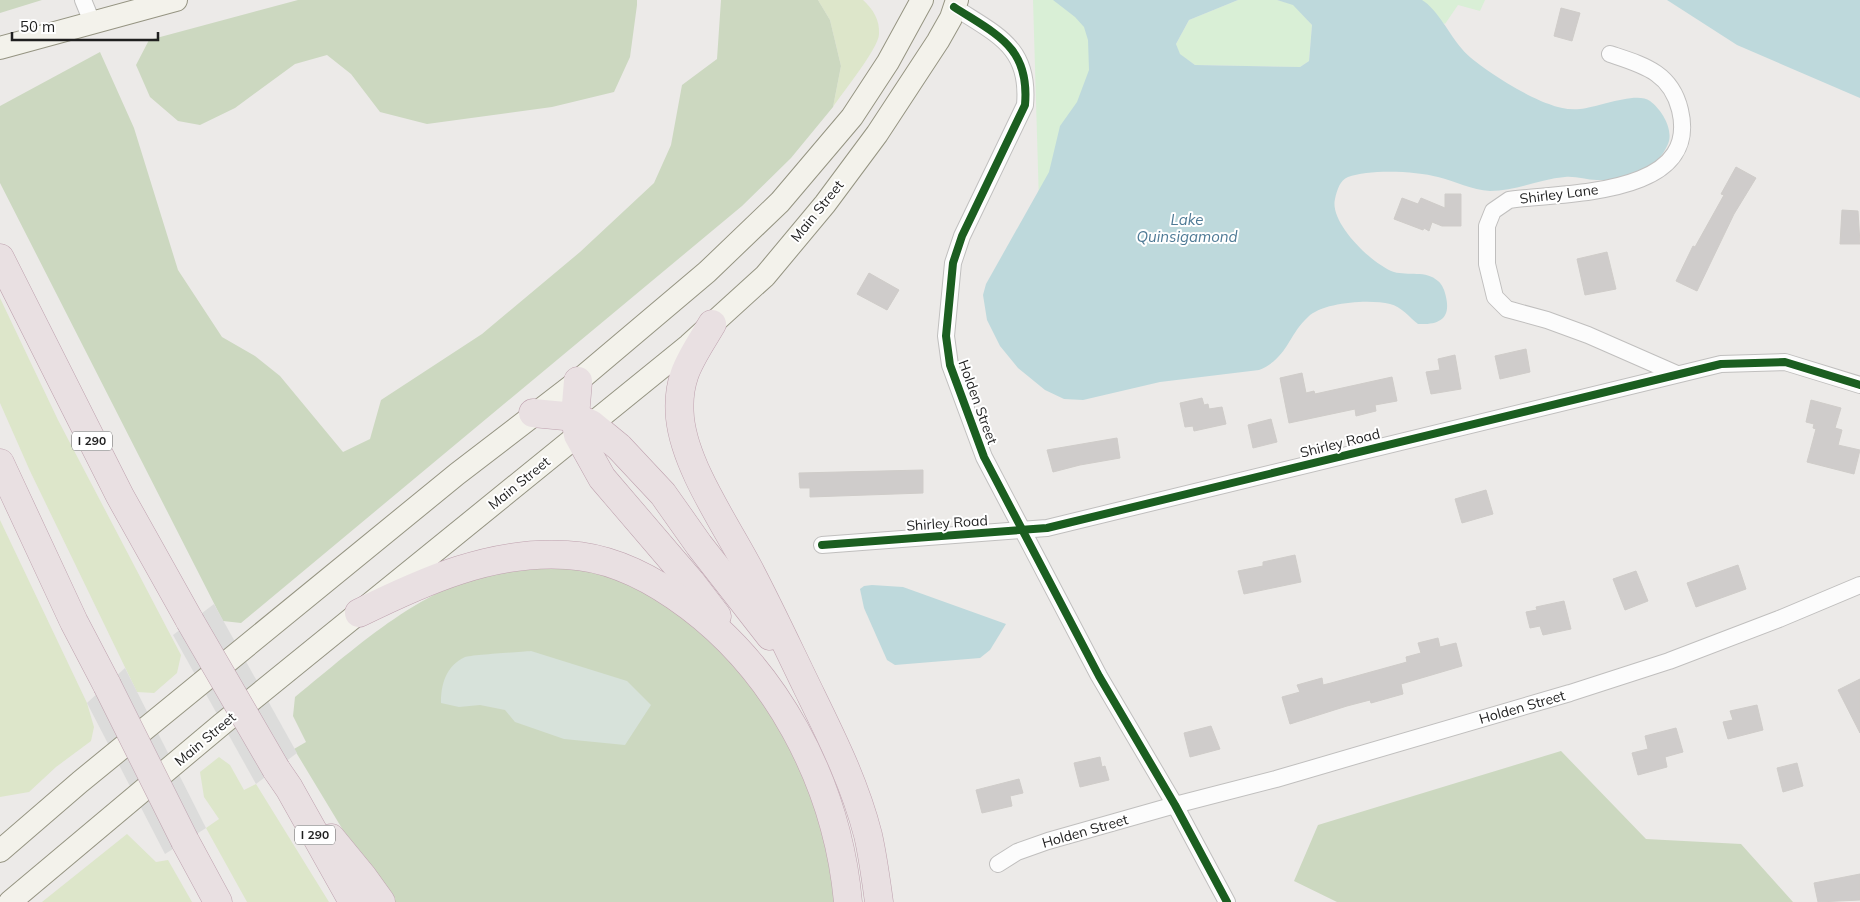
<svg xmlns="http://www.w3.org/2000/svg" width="1860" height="902" font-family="Mulish,sans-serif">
<rect width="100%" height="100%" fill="#eceae8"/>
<g fill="#dde6ca">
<path d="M 818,0 L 863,0 C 873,9 880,20 879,34 C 879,48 842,93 833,107 L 841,66 L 830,20 Z"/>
<polygon points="0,298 58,420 181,655 177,673 154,693 137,692 30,471 0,403"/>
<polygon points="0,520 87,703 94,727 91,741 56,767 29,792 0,797"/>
<polygon points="219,757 230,765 244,790 256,784 329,902 247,902 206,828 219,819 204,797 200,772"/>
<polygon points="127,834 156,862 168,860 192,902 42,902"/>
</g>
<g fill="#ccd8c0">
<polygon points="0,0 42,0 0,13"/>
<polygon points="298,0 637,0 637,5 630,57 614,92 552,107 427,124 380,112 351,74 327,55 295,64 235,108 200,125 178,121 150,97 136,65 149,40"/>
<polygon points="721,0 818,0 830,20 841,66 833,107 791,158 742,206 241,623 223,621 0,183 0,106 100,52 134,128 178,270 222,337 255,356 280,376 343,452 370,439 381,400 482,334 580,252 654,183 671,145 682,85 717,59"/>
<path d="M 567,564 L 631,579 L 673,602 L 750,672 L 807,773 L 841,902 L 392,902 L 352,845 L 294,749 L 306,742 L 293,716 L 295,697 C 362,643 424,583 513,568 C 531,566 549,566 567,564 Z"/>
<polygon points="1561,751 1646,839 1741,844 1793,902 1337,902 1294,881 1318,825"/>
</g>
<path fill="#d7e2da" d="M 531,651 L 627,681 L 651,705 L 625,745 L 564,739 L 515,722 L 505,710 L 480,705 L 459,707 L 441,703 C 441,684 446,666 465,657 C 471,655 519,652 531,651 Z"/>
<g fill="#d9efd6">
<polygon points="1033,0 1102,0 1103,56 1040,237"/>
<polygon points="1238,0 1277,0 1293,4 1312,25 1309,61 1300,67 1195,65 1179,54 1176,44 1189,20"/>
<polygon points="1416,0 1485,0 1480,11 1458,5 1445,24 1435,19"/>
</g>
<g fill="#bed9dc">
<path d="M 1053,0 L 1238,0 L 1189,20 L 1176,44 L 1180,54 L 1195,65 L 1300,67 L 1309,61 L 1312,25 L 1293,5 L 1277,0 L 1422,0 C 1438,10 1449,34 1462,49 C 1476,66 1527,97 1549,104 C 1558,108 1569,110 1580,109 C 1597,108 1636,91 1650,101 C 1662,110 1674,130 1668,144 C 1656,172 1625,181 1597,180 C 1586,180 1576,176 1565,177 C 1540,179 1516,191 1490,191 C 1472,190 1455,181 1438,177 C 1416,171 1369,169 1348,177 C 1340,180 1337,190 1335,199 C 1329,223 1373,265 1394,272 C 1408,276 1426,270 1438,281 C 1442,284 1445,291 1446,297 C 1451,319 1439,325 1418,324 C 1410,318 1401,306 1390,304 C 1370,299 1323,302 1308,317 C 1288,335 1288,358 1259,370 L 1160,382 L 1083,400 L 1064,399 L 1045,390 L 1018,368 L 1000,346 L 987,320 L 983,295 L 986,284 L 1049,172 L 1060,126 L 1077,102 L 1089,70 L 1088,40 L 1084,27 L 1075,17 Z"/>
<polygon points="1667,0 1860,0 1860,98 1737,45"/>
<polygon points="872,585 903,587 1006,624 990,650 980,658 895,665 887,660 864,608 860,589 864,586"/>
</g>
<g fill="#dcdcdb">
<polygon points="214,604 297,753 256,784 173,635"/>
<polygon points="125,668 206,828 165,854 87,703"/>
</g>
<g fill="#cfcccb" stroke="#cfccc9">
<polygon points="1561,8 1580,13 1572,41 1554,36"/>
<polygon points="1736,167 1756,178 1734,214 1697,291 1676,281 1693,246 1695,247 1724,195 1721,194"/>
<polygon points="1445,194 1461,194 1461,226 1442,226 1432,222 1429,231 1424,228 1423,230 1394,219 1402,198 1418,204 1421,198 1445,208"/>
<polygon points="1842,210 1858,211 1860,244 1840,244"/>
<polygon points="1607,252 1616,289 1585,295 1577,259"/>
<polygon points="869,273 899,290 887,310 857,294"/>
<polygon points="1526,349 1530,372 1500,379 1495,356"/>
<polygon points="1455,355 1461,389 1431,394 1426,372 1440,370 1438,359"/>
<polygon points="1302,373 1306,393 1314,391 1315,394 1392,377 1397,401 1375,405 1376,411 1356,416 1355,409 1289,423 1280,378"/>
<polygon points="1202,398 1204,405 1208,404 1209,409 1222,407 1226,424 1194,431 1193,426 1185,427 1180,403"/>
<polygon points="1811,400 1841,408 1835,428 1842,430 1838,445 1860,450 1854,474 1807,462 1816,429 1813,428 1814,424 1806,422"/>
<polygon points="1271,419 1277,442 1253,448 1248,425"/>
<polygon points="1117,438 1120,458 1080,465 1053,472 1047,450"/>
<polygon points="923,470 923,493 810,497 810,488 800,488 799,473"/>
<polygon points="1486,490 1493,514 1462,523 1455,499"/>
<polygon points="1295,555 1301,582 1244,594 1238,571 1263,566 1263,562"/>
<polygon points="1738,565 1746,589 1696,607 1687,583"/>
<polygon points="1636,571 1648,601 1625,610 1613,579"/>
<polygon points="1564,601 1571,629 1543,635 1540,626 1530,628 1526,612 1537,610 1536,607"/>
<polygon points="1438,638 1440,647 1456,643 1462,666 1401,684 1403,694 1371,703 1370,700 1347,706 1290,724 1282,697 1300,692 1297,685 1322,678 1323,685 1331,683 1407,662 1406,657 1421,653 1418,643"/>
<polygon points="1860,679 1860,733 1838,690"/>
<polygon points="1757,705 1763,730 1728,739 1723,722 1733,720 1730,711"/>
<polygon points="1211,726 1220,749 1190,757 1184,733"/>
<polygon points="1676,728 1683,752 1665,757 1667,767 1638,775 1632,753 1648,749 1645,736"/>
<polygon points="1100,757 1102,767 1105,766 1109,780 1080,787 1074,763"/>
<polygon points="1797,763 1803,786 1783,792 1777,768"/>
<polygon points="1019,779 1023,793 1010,796 1012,806 982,813 976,790"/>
<polygon points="1860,874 1860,900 1818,902 1814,883"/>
</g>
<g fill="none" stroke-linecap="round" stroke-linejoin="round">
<defs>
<g id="street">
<polyline points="83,0 92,22"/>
<path d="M 954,7 C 997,35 1030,47 1025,105 L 962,236 L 953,263 L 946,336 L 950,365 L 984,457 L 1099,676 L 1175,805 L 1227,902"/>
<path d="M 1610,54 C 1643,65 1671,72 1680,110 C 1701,198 1562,192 1509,200 L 1493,211 L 1487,226 L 1487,264 L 1495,297 L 1507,309 L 1547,320 L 1588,335 L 1677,374"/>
<polyline points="822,545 1047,528 1721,364 1785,362 1860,385"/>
<polyline points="998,864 1017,852 1048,841 1175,805 1276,779 1570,693 1669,661 1779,619 1860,585"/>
</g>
<g id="secondary">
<polyline points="0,48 176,0"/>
<polyline points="0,851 80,782 457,474 578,381 707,272 780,202 852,117 888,62 922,0"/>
<polyline points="10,902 222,724 689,345 765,276 825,204 877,134 938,41 951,18 957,0"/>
</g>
<g id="highway">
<polyline points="0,258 120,496 190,621"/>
<path d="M 712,324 C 692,358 676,376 680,418 C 685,467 726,525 749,569 C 770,609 789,650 809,691 C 832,738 855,784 868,835 C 873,857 876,880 879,902"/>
<polyline points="578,381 575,417 578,435 602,478 691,582 717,616"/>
<polyline points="533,413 575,417 591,424 619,447 663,494 699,545 770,636"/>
<polyline points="0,463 74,622 107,685"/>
<path d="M 359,613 C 424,581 492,550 567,555 C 607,557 643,574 675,596 C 775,664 837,782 848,902"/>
<polyline points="276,769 289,788 353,902"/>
<polyline points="331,838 363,877 381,902"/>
<polyline points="185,841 218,902"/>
</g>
</defs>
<use href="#street" stroke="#c0bfbe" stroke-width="18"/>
<use href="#secondary" stroke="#959482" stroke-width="24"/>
<use href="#highway" stroke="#bea1ae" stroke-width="29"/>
<use href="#street" stroke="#fcfcfc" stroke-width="16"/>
<use href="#secondary" stroke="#f3f2eb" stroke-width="22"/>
<use href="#highway" stroke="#e9e0e2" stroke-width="28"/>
<defs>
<g id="highway-bridge">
<polyline points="190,621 276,769"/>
<polyline points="107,685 185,841"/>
</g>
</defs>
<use href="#highway-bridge" stroke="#bea1ae" stroke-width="29" stroke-linecap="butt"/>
<use href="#highway-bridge" stroke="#e9e0e2" stroke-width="28"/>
<defs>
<g id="cycleway">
<path d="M 954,7 C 997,35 1030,47 1025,105 L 962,236 L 953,263 L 946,336 L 950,365 L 984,457 L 1099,676 L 1175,805 L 1227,902"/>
<polyline points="822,545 1047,528 1721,364 1785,362 1860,385"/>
</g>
</defs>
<use href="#cycleway" stroke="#fff" stroke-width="11"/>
<use href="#cycleway" stroke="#1b5e20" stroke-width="8"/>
</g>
<g text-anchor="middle" stroke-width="4" stroke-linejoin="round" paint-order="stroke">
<g fill="#fff" stroke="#626262" stroke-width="1">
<rect x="72" y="431.5" width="40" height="19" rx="4"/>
<rect x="295" y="825.5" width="40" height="19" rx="4"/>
</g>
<g font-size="12" font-weight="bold" fill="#1f1f1f">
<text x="92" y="445">I 290</text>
<text x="315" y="839">I 290</text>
</g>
<g font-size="14" fill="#1f1f1f" stroke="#fff">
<text transform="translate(1559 194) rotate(-7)" y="5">Shirley Lane</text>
<text transform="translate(817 211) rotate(-51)" y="5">Main Street</text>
<text transform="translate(978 402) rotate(70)" y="5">Holden Street</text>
<text transform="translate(1340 443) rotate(-14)" y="5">Shirley Road</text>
<text transform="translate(519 483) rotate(-39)" y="5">Main Street</text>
<text transform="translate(947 523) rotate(-4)" y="5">Shirley Road</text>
<text transform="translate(1522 707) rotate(-16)" y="5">Holden Street</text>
<text transform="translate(205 739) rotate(-40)" y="5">Main Street</text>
<text transform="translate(1085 831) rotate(-16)" y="5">Holden Street</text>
</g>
<g font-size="15" font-style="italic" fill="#4e7a95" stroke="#fff">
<text x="1187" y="225">Lake<tspan x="1187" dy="17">Quinsigamond</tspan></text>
</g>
</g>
<path d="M12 32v8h146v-8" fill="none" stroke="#1f1f1f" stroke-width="2.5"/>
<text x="20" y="32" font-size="15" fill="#1f1f1f" stroke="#ffffff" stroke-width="4" paint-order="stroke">50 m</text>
</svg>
